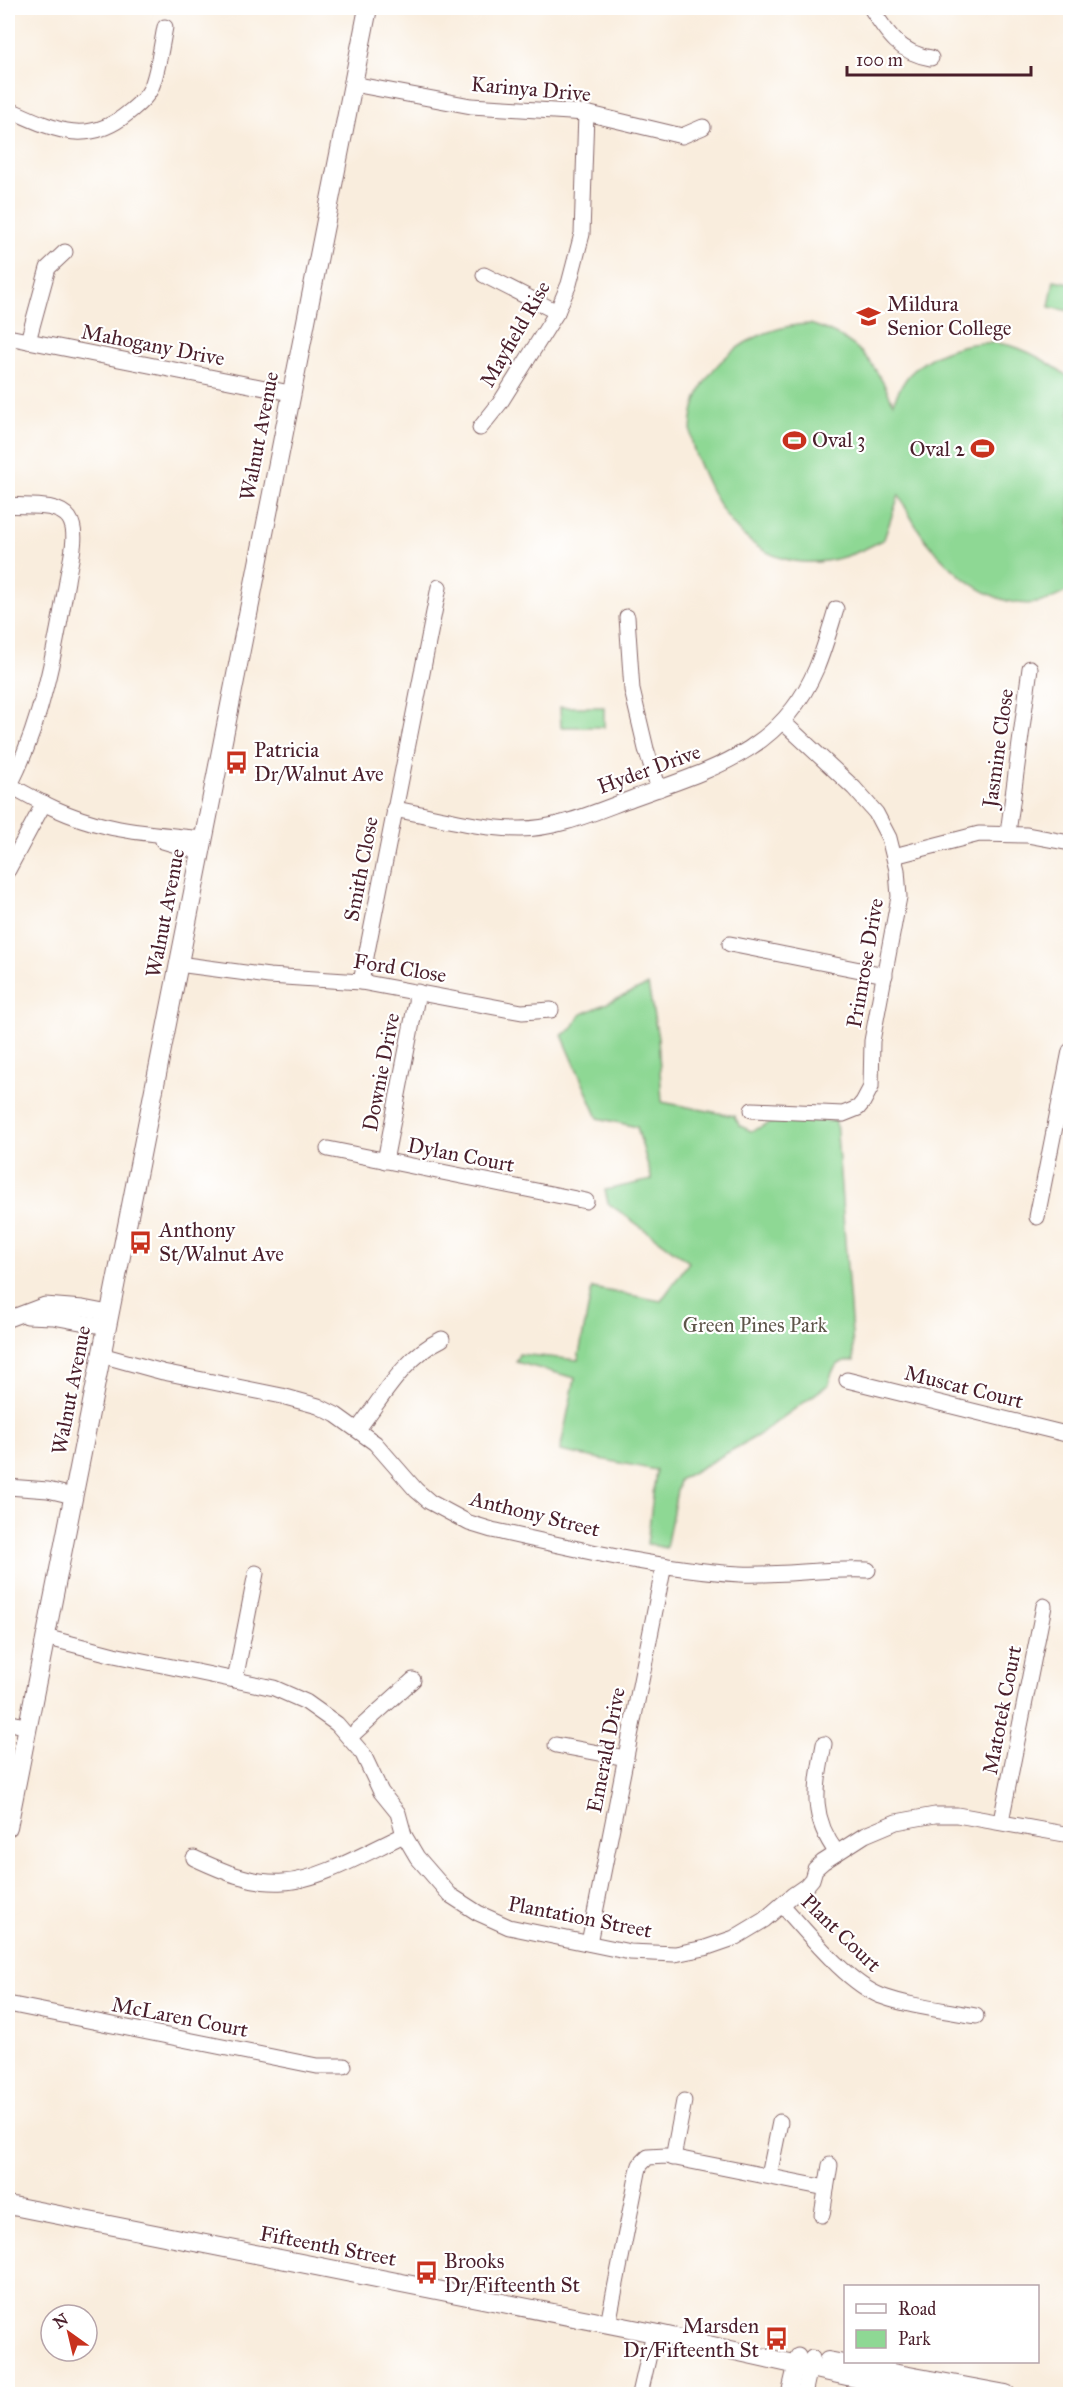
<svg xmlns="http://www.w3.org/2000/svg" width="1078" height="2402" font-family="'IM FELL Great Primer',serif">
<rect width="100%" height="100%" fill="#fff"/>
<filter id="ink" filterUnits="userSpaceOnUse"><feTurbulence type="fractalNoise" baseFrequency=".0167" numOctaves="2"/><feDisplacementMap in="SourceGraphic" scale="12" xChannelSelector="R" yChannelSelector="G"/><feConvolveMatrix kernelMatrix="1 2 1 2 8 2 1 2 1" color-interpolation-filters="sRGB"/></filter>
<filter id="wash" filterUnits="userSpaceOnUse"><feTurbulence type="fractalNoise" baseFrequency=".008" numOctaves="4" result="noise"/><feDisplacementMap in="SourceGraphic" scale="24" xChannelSelector="R" yChannelSelector="G"/><feGaussianBlur stdDeviation="1.35" result="paint"/><feColorMatrix in="noise" values="0 0 0 0 0 0 0 0 0 0 0 0 0 0 0 0 0 1.4 0 .05"/><feComposite in="paint" operator="in"/></filter>
<g filter="url(#wash)">
<rect width="100%" height="100%" fill="#f9eddd"/>
<g fill="#8ed894" stroke="#6c7c60" stroke-width="1.5">
<polygon points="1054,280 1070,283 1070,311 1049,307"/>
<path d="M 810,324 C 857,339 874,360 893,403 C 897,394 902,383 909,375 C 935,348 982,335 1018,348 C 1037,355 1054,366 1070,378 L 1070,590 C 1060,595 1048,602 1036,603 C 993,609 949,570 925,539 C 914,525 907,510 899,495 L 884,539 C 808,583 745,564 708,484 C 701,468 691,450 691,432 C 691,368 751,326 810,324 Z"/>
<polygon points="560,707 604,707 604,727 561,727"/>
<path d="M 648,985 L 658,1038 L 662,1102 L 734,1116 L 740,1126 L 751,1131 L 781,1119 L 836,1121 L 854,1361 C 838,1359 831,1369 829,1384 L 757,1436 L 679,1480 L 666,1548 L 647,1544 L 656,1470 L 560,1451 L 575,1378 L 516,1362 L 519,1354 L 578,1360 L 592,1288 L 661,1301 L 689,1262 L 608,1203 L 605,1190 L 652,1180 L 637,1127 L 598,1118 L 562,1035 L 572,1029 L 580,1015 Z"/>
</g>
</g>
<g filter="url(#ink)">
<g fill="none" stroke-linecap="round" stroke-linejoin="round">
<defs>
<g id="minor">
<path d="M 871,8 C 887,33 899,53 931,58"/>
<polyline points="353,84 471,106 586,113 682,136 703,127"/>
<path d="M 8,109 C 51,128 86,148 128,113 C 135,107 146,99 150,90 C 157,78 162,42 165,27"/>
<polyline points="484,275 557,312"/>
<polyline points="8,337 290,393"/>
<polyline points="28,341 48,268 65,252"/>
<polyline points="480,428 500,403 557,312 569,284 582,234 586,113"/>
<path d="M 8,505 C 25,507 57,502 69,518 C 80,534 69,564 67,581 C 55,651 42,722 10,785"/>
<polyline points="627,617 632,690 646,749 659,789"/>
<path d="M 8,784 C 39,802 70,818 106,826 C 138,834 171,835 203,839"/>
<path d="M 394,809 C 435,816 478,829 520,829 C 559,829 597,811 633,798 C 709,770 781,752 816,669 C 824,650 830,629 836,609"/>
<polyline points="1008,833 1030,668"/>
<polyline points="163,841 200,852"/>
<polyline points="894,856 979,834 1027,835 1070,843"/>
<polyline points="8,870 44,803"/>
<polyline points="730,944 885,975"/>
<polyline points="178,964 269,976 361,982 522,1012 551,1010"/>
<polyline points="361,982 439,587"/>
<polyline points="752,1110 843,1114 858,1108 863,1102 871,1087 872,1041 899,897 897,870 889,838 876,813 854,788 783,722"/>
<polyline points="328,1149 586,1201"/>
<polyline points="385,1161 418,992"/>
<polyline points="1037,1217 1070,1051"/>
<polyline points="27,1316 53,1317 107,1327"/>
<polyline points="8,1319 45,1305 83,1308 109,1313"/>
<path d="M 101,1355 L 163,1372 L 282,1396 L 318,1406 L 336,1415 L 375,1443 L 416,1490 L 430,1502 L 469,1523 L 492,1530 C 571,1548 660,1569 740,1574 C 782,1576 825,1568 868,1570"/>
<polyline points="847,1380 1070,1435"/>
<path d="M 358,1429 C 383,1397 404,1357 442,1339"/>
<polyline points="8,1487 48,1490 73,1496"/>
<polyline points="45,1637 114,1655 274,1688 306,1702 337,1724 363,1754 381,1792 398,1813 404,1835 417,1857 450,1895 478,1913 509,1927 630,1952 675,1954 705,1948 734,1938 764,1920 793,1895 806,1886 812,1879 815,1869 823,1862 865,1835 896,1822 935,1815 957,1815 1070,1835"/>
<polyline points="235,1680 256,1573"/>
<polyline points="8,1722 27,1727"/>
<polyline points="350,1737 413,1680"/>
<path d="M 824,1744 C 816,1788 809,1815 837,1853"/>
<polyline points="556,1745 626,1758"/>
<polyline points="1001,1821 1044,1606"/>
<path d="M 194,1858 C 222,1871 251,1884 283,1882 C 319,1881 371,1850 404,1835"/>
<path d="M 782,1905 C 808,1933 846,1982 881,1996 C 911,2007 945,2010 976,2016"/>
<polyline points="589,1943 664,1565"/>
<polyline points="8,2004 317,2066 344,2066"/>
<polyline points="673,2158 684,2101"/>
<polyline points="769,2176 780,2122"/>
<polyline points="822,2215 830,2165"/>
<polyline points="608,2324 638,2172 640,2165 648,2157 666,2156 826,2188"/>
<polyline points="640,2394 654,2333"/>
<polyline points="789,2394 798,2356"/>
<polyline points="804,2394 812,2358"/>
</g>
<g id="tertiary">
<polyline points="8,1827 368,8"/>
<polyline points="8,2205 654,2333 928,2394"/>
<polyline points="828,2361 1006,2394"/>
</g>
</defs>
<use href="#minor" stroke="#876769" stroke-width="17"/>
<use href="#tertiary" stroke="#876769" stroke-width="20"/>
<use href="#minor" stroke="#fff" stroke-width="15"/>
<use href="#tertiary" stroke="#fff" stroke-width="18"/>
</g>
</g>
<defs>
<symbol id="school-bare" viewBox="-9 -9 18 18"><path d="M0-5L7-2L0 1L-7-2ZM-4 1L0 2.5L4 1V4Q0 6-4 4Z" fill="#c8321e" stroke="#fff" stroke-width="2.5" paint-order="stroke"/></symbol>
<symbol id="stadium-bare" viewBox="-9 -9 18 18"><path d="M0-5a6.5 5 0 1 0 0 10a6.5 5 0 1 0 0-10ZM-3.5-1.8h7v3.6h-7Z" fill="#c8321e" stroke="#fff" stroke-width="2.5" paint-order="stroke"/></symbol>
<symbol id="bus-bare" viewBox="-9 -9 18 18"><path d="M-5-6H5V4H4V6H2V4H-2V6H-4V4H-5ZM-3.5-4V0h7V-4ZM-3.5 1.2v1.5H-2V1.2ZM2 1.2v1.5H3.5V1.2Z" fill="#c8321e" stroke="#fff" stroke-width="2.5" paint-order="stroke"/></symbol>
</defs>
<g fill-rule="evenodd">
<use href="#school-bare" x="852" y="300" width="33" height="33"/>
<use href="#stadium-bare" x="778" y="424" width="33" height="33"/>
<use href="#stadium-bare" x="966" y="432" width="33" height="33"/>
<use href="#bus-bare" x="220" y="746" width="33" height="33"/>
<use href="#bus-bare" x="124" y="1226" width="33" height="33"/>
<use href="#bus-bare" x="410" y="2256" width="33" height="33"/>
<use href="#bus-bare" x="760" y="2322" width="33" height="33"/>
</g>
<g text-anchor="middle" stroke-width="4.5" stroke-linejoin="round" paint-order="stroke">
<g font-size="21" fill="#4a1f2b" stroke="#fff">
<text transform="translate(531 89) rotate(5)" y="7">Karinya Drive</text>
<text transform="translate(515 334) rotate(-60)" y="7">Mayfield Rise</text>
<text transform="translate(153 345) rotate(11)" y="7">Mahogany Drive</text>
<text transform="translate(259 436) rotate(-79)" y="7">Walnut Avenue</text>
<text transform="translate(998 748) rotate(-82)" y="7">Jasmine Close</text>
<text transform="translate(649 769) rotate(-20)" y="7">Hyder Drive</text>
<text transform="translate(361 869) rotate(-79)" y="7">Smith Close</text>
<text transform="translate(165 913) rotate(-79)" y="7">Walnut Avenue</text>
<text transform="translate(865 963) rotate(-80)" y="7">Primrose Drive</text>
<text transform="translate(400 968) rotate(9)" y="7">Ford Close</text>
<text transform="translate(381 1072) rotate(-79)" y="7">Downie Drive</text>
<text transform="translate(461 1155) rotate(11)" y="7">Dylan Court</text>
<text transform="translate(964 1387) rotate(14)" y="7">Muscat Court</text>
<text transform="translate(71 1390) rotate(-79)" y="7">Walnut Avenue</text>
<text transform="translate(535 1514) rotate(14)" y="7">Anthony Street</text>
<text transform="translate(1002 1710) rotate(-79)" y="7">Matotek Court</text>
<text transform="translate(606 1750) rotate(-79)" y="7">Emerald Drive</text>
<text transform="translate(580 1917) rotate(11)" y="7">Plantation Street</text>
<text transform="translate(841 1933) rotate(44)" y="7">Plant Court</text>
<text transform="translate(180 2017) rotate(11)" y="7">McLaren Court</text>
<text transform="translate(328 2246) rotate(11)" y="7">Fifteenth Street</text>
</g>
<g font-size="21" fill="#4a1f2b" stroke="#fff" text-anchor="start">
<text x="887" y="311">Mildura<tspan x="887" dy="24">Senior College</tspan></text>
<text x="812" y="447">Oval 3</text>
<text x="965" y="456" text-anchor="end">Oval 2</text>
<text x="254" y="757">Patricia<tspan x="254" dy="24">Dr/Walnut Ave</tspan></text>
<text x="159" y="1237">Anthony<tspan x="159" dy="24">St/Walnut Ave</tspan></text>
<text x="444" y="2268">Brooks<tspan x="444" dy="24">Dr/Fifteenth St</tspan></text>
<text x="759" y="2333" text-anchor="end">Marsden<tspan x="759" dy="24">Dr/Fifteenth St</tspan></text>
</g>
<g font-size="21" fill="#5e564a" stroke="#fff">
<text x="755" y="1332">Green Pines Park</text>
</g>
</g>
<rect width="1078" height="2402" fill="none" stroke="#fff" stroke-width="30"/>
<rect x="844" y="2285" width="195" height="78" fill="#ffffff" stroke="#b7a5aa" stroke-width="1.5"/>
<rect x="856" y="2304" width="30" height="9" fill="#ffffff" stroke="#b7a5aa" stroke-width="1.5"/>
<text x="898" y="2315" font-size="18" fill="#4a1f2b">Road</text>
<rect x="856" y="2330" width="30" height="18" fill="#8ed894" stroke="#b7a5aa" stroke-width="1.5"/>
<text x="898" y="2345" font-size="18" fill="#4a1f2b">Park</text>
<g transform="translate(69 2333) rotate(326)"><circle r="28" fill="#ffffff" stroke="#b7a5aa" stroke-width="1.5"/>
<path d="M0-4.5L10 22L0 15L-10 22Z" fill="#c8321e"/>
<text y="-9" font-size="16" font-weight="bold" text-anchor="middle" fill="#4a1f2b">N</text>
</g>
<path d="M847 66v9h184v-9" fill="none" stroke="#4a1f2b" stroke-width="3"/>
<text x="856" y="66" font-size="18" fill="#4a1f2b" stroke="#ffffff" stroke-width="4.5" paint-order="stroke">100 m</text>
</svg>
